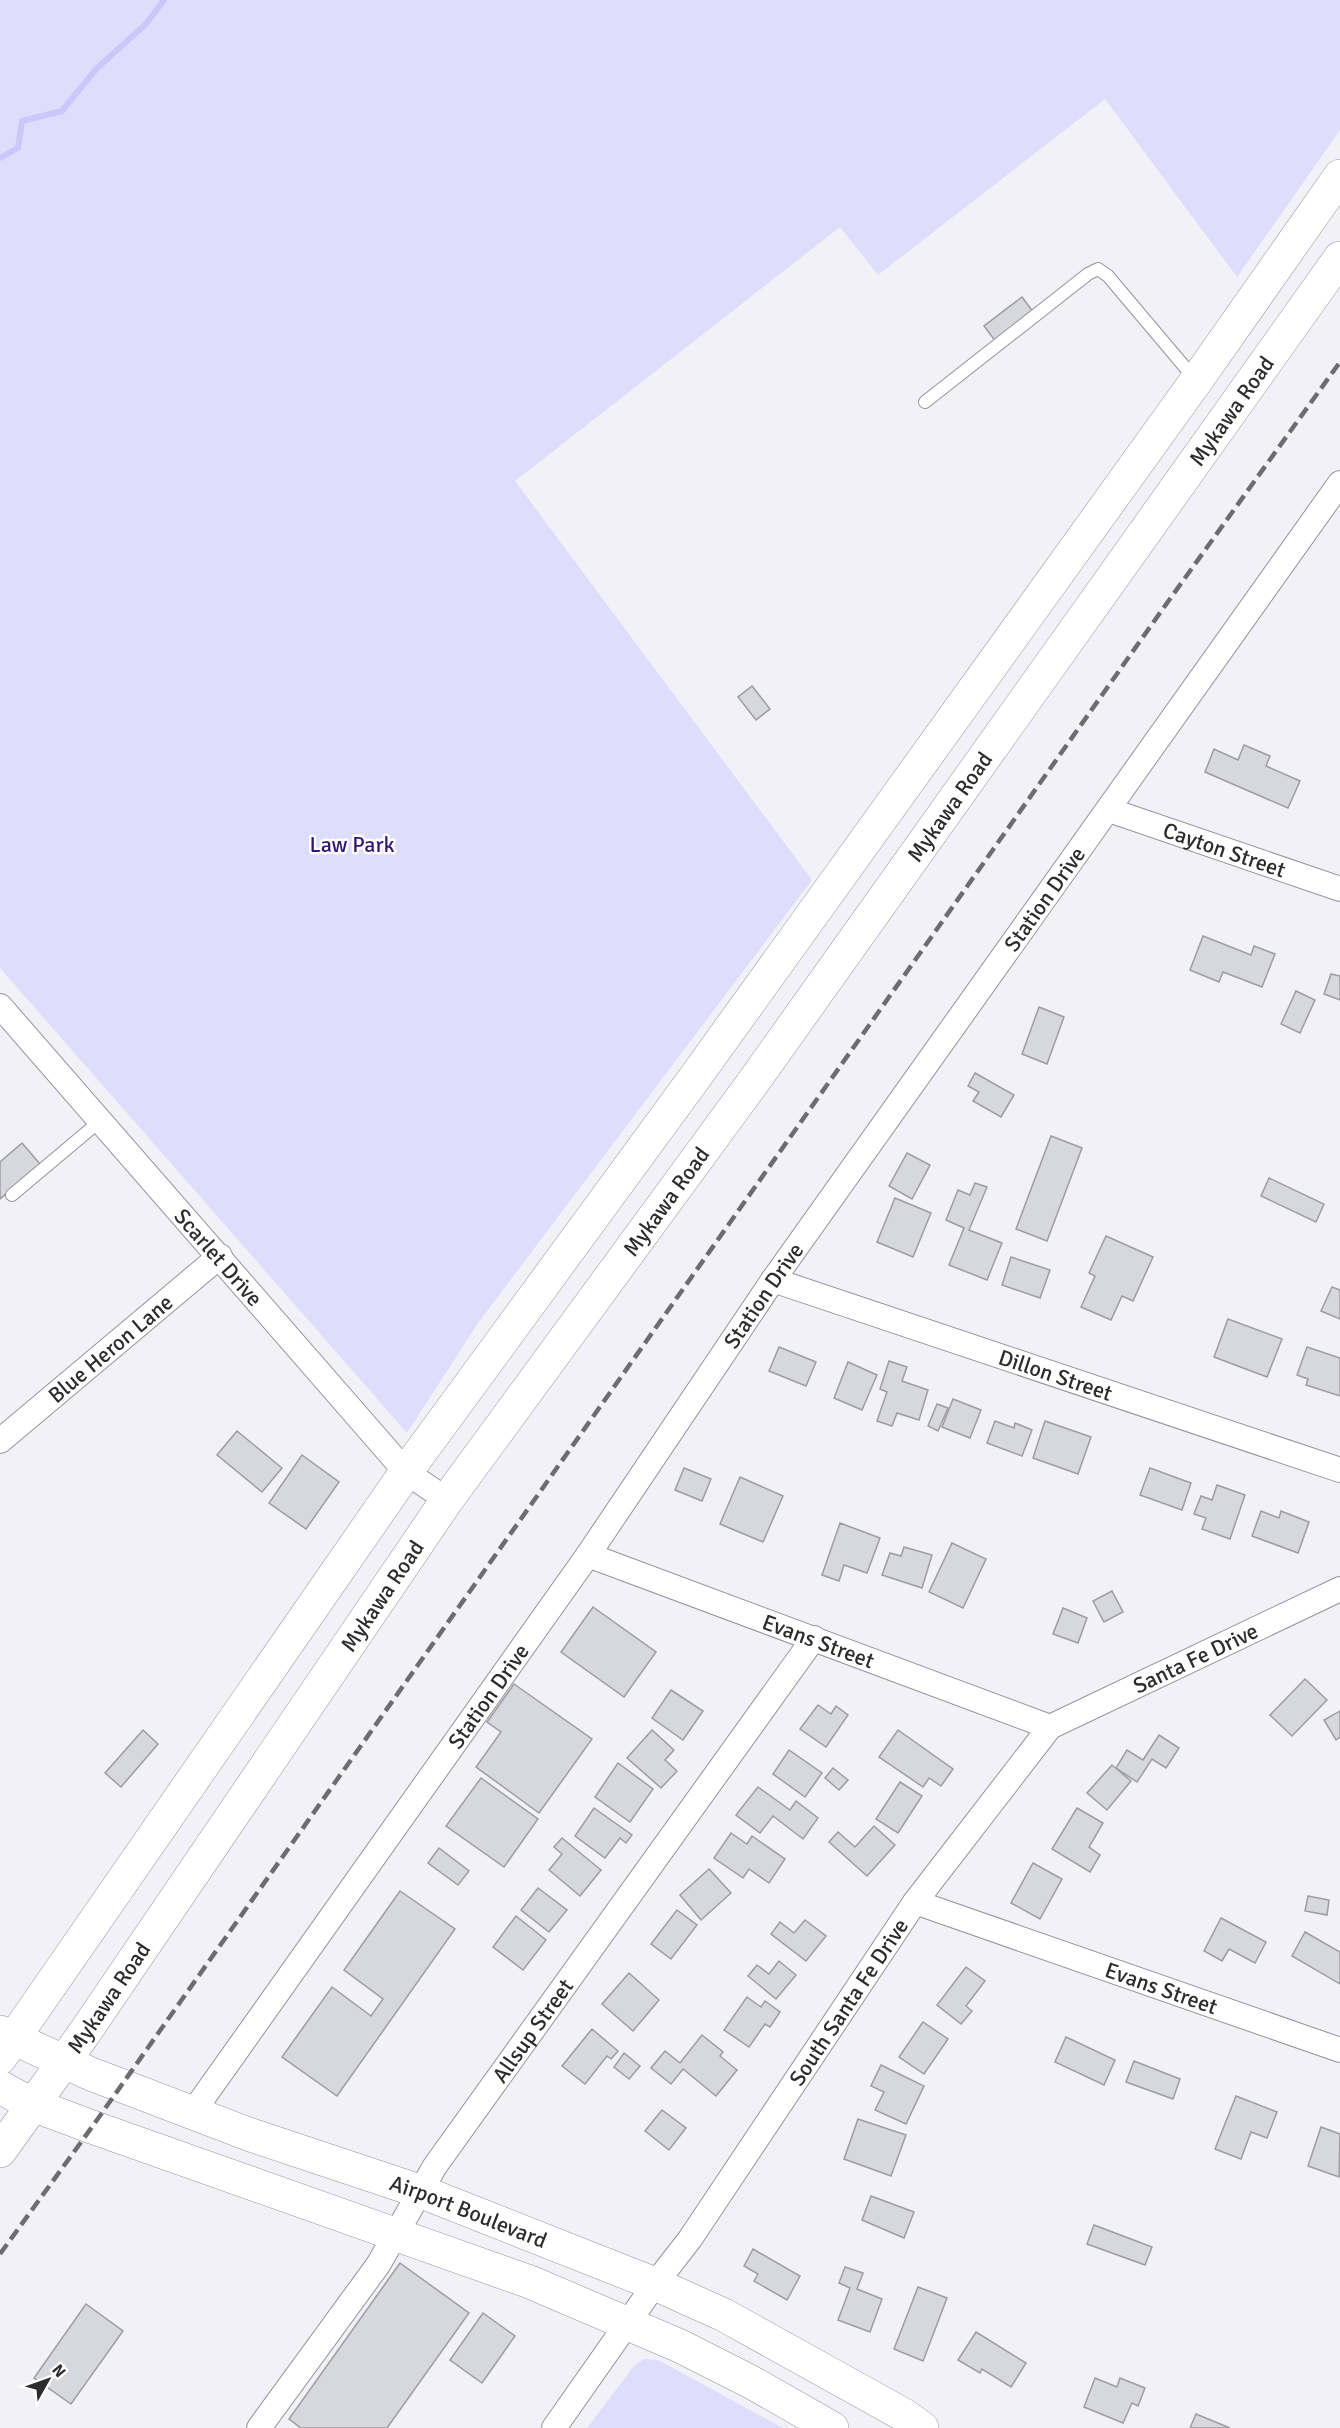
<svg xmlns="http://www.w3.org/2000/svg" width="1340" height="2428" font-family="Signika,sans-serif">
<rect width="100%" height="100%" fill="#f2f1f8"/>
<g fill="#dfddfc">
<polygon points="0,0 1340,0 1340,130 1237,277 1105,99 878,275 840,227 515,481 812,880 478,1323 407,1433 0,968"/>
<polygon points="644,2359 658,2360 783,2428 587,2428 634,2366"/>
</g>
<g fill="none" stroke-linecap="round" stroke-linejoin="round">
<polyline stroke="#ccc7f8" stroke-width="6" points="0,158 18,148 22,121 62,111 96,69 146,24 164,0"/>
</g>
<g fill="#d7d7de" stroke="#9d9ca3" stroke-width="1.5">
<polygon points="1022,297 1034,313 996,342 984,326"/>
<polygon points="752,686 770,709 756,720 738,697"/>
<polygon points="1244,745 1270,756 1266,766 1300,781 1288,808 1205,772 1214,749 1238,760"/>
<polygon points="1203,936 1251,955 1254,946 1275,954 1262,987 1223,972 1219,982 1190,970"/>
<polygon points="1331,974 1340,976 1340,1000 1324,994"/>
<polygon points="1296,991 1315,1000 1300,1033 1281,1024"/>
<polygon points="1039,1007 1064,1017 1047,1064 1022,1054"/>
<polygon points="975,1073 1014,1095 1001,1117 973,1101 979,1092 968,1086"/>
<polygon points="1051,1136 1082,1148 1047,1241 1016,1229"/>
<polygon points="22,1143 40,1164 0,1199 0,1162"/>
<polygon points="907,1153 930,1165 912,1199 889,1186"/>
<polygon points="1269,1178 1324,1204 1316,1222 1261,1196"/>
<polygon points="975,1183 987,1187 969,1230 1002,1243 987,1280 949,1265 964,1228 946,1220 958,1190 970,1195"/>
<polygon points="895,1198 931,1213 913,1257 877,1242"/>
<polygon points="1106,1236 1153,1257 1133,1301 1122,1296 1111,1320 1081,1307 1095,1276 1089,1273"/>
<polygon points="1011,1257 1050,1270 1040,1298 1002,1285"/>
<polygon points="1332,1287 1340,1290 1340,1319 1321,1311"/>
<polygon points="1228,1319 1282,1339 1267,1377 1214,1357"/>
<polygon points="779,1347 816,1362 806,1386 769,1371"/>
<polygon points="1307,1347 1340,1358 1340,1396 1306,1385 1308,1379 1297,1375"/>
<polygon points="889,1361 907,1367 902,1381 928,1390 919,1420 897,1413 892,1426 877,1421 887,1392 880,1389"/>
<polygon points="848,1362 877,1375 862,1410 834,1398"/>
<polygon points="953,1399 981,1410 970,1438 942,1427"/>
<polygon points="937,1404 948,1408 938,1431 928,1426"/>
<polygon points="995,1421 1014,1428 1015,1423 1032,1430 1022,1456 987,1443"/>
<polygon points="1045,1421 1091,1437 1078,1474 1033,1458"/>
<polygon points="237,1431 282,1468 262,1492 217,1455"/>
<polygon points="302,1455 339,1482 306,1529 269,1503"/>
<polygon points="684,1468 711,1479 702,1501 675,1490"/>
<polygon points="1150,1468 1191,1483 1182,1510 1140,1495"/>
<polygon points="740,1477 783,1496 763,1542 720,1524"/>
<polygon points="1217,1485 1245,1495 1230,1539 1202,1529 1206,1518 1194,1514 1201,1496 1212,1500"/>
<polygon points="1261,1511 1279,1518 1281,1511 1309,1522 1298,1553 1252,1536"/>
<polygon points="840,1523 880,1538 867,1573 844,1565 839,1581 822,1575"/>
<polygon points="952,1543 986,1559 963,1608 929,1592"/>
<polygon points="904,1547 932,1555 922,1588 882,1575 890,1553 901,1556"/>
<polygon points="1112,1591 1123,1612 1104,1622 1093,1601"/>
<polygon points="593,1607 656,1652 624,1697 561,1652"/>
<polygon points="1063,1608 1087,1618 1078,1643 1053,1634"/>
<polygon points="1305,1679 1327,1700 1292,1736 1270,1715"/>
<polygon points="514,1684 592,1739 539,1813 476,1767 501,1732 487,1722"/>
<polygon points="671,1690 703,1711 683,1740 652,1718"/>
<polygon points="818,1705 831,1714 836,1706 848,1715 826,1747 800,1729"/>
<polygon points="1340,1711 1340,1737 1336,1740 1324,1720"/>
<polygon points="143,1730 158,1744 121,1787 105,1773"/>
<polygon points="652,1730 674,1750 665,1760 677,1771 661,1788 627,1758"/>
<polygon points="898,1730 953,1769 941,1786 929,1778 923,1787 879,1757"/>
<polygon points="1159,1735 1179,1748 1166,1768 1152,1759 1137,1782 1116,1768 1127,1750 1143,1760"/>
<polygon points="789,1750 822,1773 805,1797 773,1774"/>
<polygon points="618,1763 653,1789 630,1822 595,1797"/>
<polygon points="1112,1765 1131,1781 1107,1810 1087,1793"/>
<polygon points="833,1768 848,1780 839,1790 825,1778"/>
<polygon points="481,1778 538,1819 504,1867 446,1826"/>
<polygon points="900,1782 922,1796 898,1833 876,1819"/>
<polygon points="758,1787 790,1810 796,1801 818,1818 803,1839 773,1816 760,1833 736,1815"/>
<polygon points="594,1808 632,1835 626,1843 620,1838 605,1858 575,1836"/>
<polygon points="1077,1808 1103,1823 1089,1847 1100,1855 1090,1872 1052,1849"/>
<polygon points="874,1826 895,1845 867,1876 829,1842 838,1832 855,1847"/>
<polygon points="731,1833 747,1844 752,1836 785,1859 769,1883 749,1869 743,1878 714,1858"/>
<polygon points="562,1838 601,1870 580,1896 549,1870 562,1854 554,1847"/>
<polygon points="439,1848 469,1871 458,1885 428,1863"/>
<polygon points="1033,1863 1062,1879 1040,1919 1011,1903"/>
<polygon points="709,1869 731,1893 701,1920 680,1895"/>
<polygon points="538,1888 567,1910 549,1932 521,1910"/>
<polygon points="400,1891 455,1929 337,2096 282,2057 332,1987 371,2016 383,1999 344,1970"/>
<polygon points="1308,1896 1329,1900 1327,1915 1305,1911"/>
<polygon points="677,1910 697,1925 671,1959 651,1944"/>
<polygon points="516,1916 546,1940 523,1970 493,1947"/>
<polygon points="1221,1918 1266,1942 1255,1963 1229,1949 1222,1961 1204,1951"/>
<polygon points="805,1920 826,1936 806,1961 771,1934 780,1922 794,1933"/>
<polygon points="1305,1932 1340,1952 1340,1984 1292,1956"/>
<polygon points="779,1961 796,1975 776,1999 748,1976 757,1965 769,1974"/>
<polygon points="966,1967 985,1981 966,2006 972,2011 961,2024 937,2005"/>
<polygon points="629,1973 659,2000 633,2031 602,2004"/>
<polygon points="747,1997 761,2007 765,2001 780,2012 770,2027 765,2024 749,2047 724,2030"/>
<polygon points="923,2022 948,2039 924,2074 899,2057"/>
<polygon points="592,2029 618,2051 611,2059 607,2056 585,2084 562,2066"/>
<polygon points="702,2035 723,2052 720,2056 737,2070 716,2096 683,2069 671,2084 651,2068 665,2051 680,2063"/>
<polygon points="1066,2037 1115,2060 1104,2085 1055,2062"/>
<polygon points="624,2053 640,2066 629,2079 614,2067"/>
<polygon points="1134,2061 1180,2079 1173,2099 1126,2082"/>
<polygon points="881,2065 924,2086 906,2124 875,2110 884,2092 871,2086"/>
<polygon points="1236,2096 1277,2112 1267,2138 1251,2132 1241,2159 1215,2149"/>
<polygon points="662,2110 686,2128 669,2150 645,2131"/>
<polygon points="858,2119 906,2135 891,2176 844,2159"/>
<polygon points="1321,2127 1340,2134 1339,2177 1308,2166"/>
<polygon points="871,2196 914,2212 904,2238 862,2220"/>
<polygon points="1094,2225 1152,2247 1145,2265 1087,2244"/>
<polygon points="753,2249 800,2276 787,2300 754,2281 758,2274 744,2266"/>
<polygon points="400,2263 469,2313 387,2428 301,2428 289,2419"/>
<polygon points="845,2267 863,2273 857,2289 882,2299 870,2332 838,2320 850,2288 839,2283"/>
<polygon points="918,2287 947,2298 923,2361 894,2349"/>
<polygon points="86,2304 123,2331 71,2404 34,2378"/>
<polygon points="483,2313 515,2336 482,2383 450,2360"/>
<polygon points="976,2332 1026,2363 1011,2387 982,2369 980,2373 958,2360"/>
<polygon points="1095,2378 1117,2387 1120,2378 1145,2388 1138,2406 1132,2403 1123,2423 1084,2407"/>
<polygon points="1196,2414 1230,2428 1190,2428"/>
</g>
<g fill="none" stroke-linecap="round" stroke-linejoin="round">
<defs>
<g id="service">
<polyline points="925,402 1088,274 1098,269 1108,276 1194,378"/>
<polyline points="12,1195 100,1121"/>
</g>
<g id="minor">
<path id="s1" d="M 1109,810 L 1340,889"/>
<path id="s2" d="M 0,1006 L 406,1472 L 447,1500"/>
<path id="s3" d="M 773,1280 L 1340,1470"/>
<path id="s4" d="M 0,1441 L 220,1256"/>
<path id="s5" d="M 588,1555 L 1050,1727"/>
<path id="s6" d="M 915,1902 L 1340,2050"/>
<path id="s7" d="M 193,2112 L 588,1555 L 773,1280 L 1340,483"/>
<path id="s8" d="M 259,2428 L 378,2265 L 435,2166 L 814,1638"/>
<path id="s9" d="M 554,2428 L 655,2284 L 690,2239 L 915,1902 L 1050,1727 L 1340,1589"/>
</g>
<g id="secondary">
<polyline points="0,2058 406,1472 696,1076 1196,381 1340,176"/>
<path id="s10" d="M 0,2151 L 83,2035 L 447,1500 L 754,1081 L 1340,258"/>
</g>
<g id="primary">
<path id="s11" d="M 0,2032 L 91,2074 L 251,2135 L 422,2192 L 655,2284 L 724,2315 L 904,2415 L 922,2428"/>
<polyline points="0,2087 33,2105 92,2127 530,2282 680,2346 751,2382 832,2428"/>
</g>
</defs>
<use href="#service" stroke="#94949a" stroke-width="14"/>
<use href="#minor" stroke="#94949a" stroke-width="26"/>
<use href="#secondary" stroke="#94949a" stroke-width="34"/>
<use href="#primary" stroke="#94949a" stroke-width="34"/>
<use href="#service" stroke="#fff" stroke-width="12"/>
<use href="#minor" stroke="#fff" stroke-width="24"/>
<use href="#secondary" stroke="#fff" stroke-width="33"/>
<use href="#primary" stroke="#fff" stroke-width="33"/>
<polyline stroke="#6d6c71" stroke-width="4.5" stroke-dasharray="12 6" stroke-linecap="butt" points="0,2254 92,2127 1162,610 1340,362"/>
</g>
<g text-anchor="middle" stroke-width="5" stroke-linejoin="round" paint-order="stroke">
<g font-size="22" fill="#2c2c2f" stroke="#fff">
<text dy="8" stroke="none"><textPath href="#s10" startOffset="2132">Mykawa Road</textPath></text>
<text dy="8" stroke="none"><textPath href="#s10" startOffset="1646">Mykawa Road</textPath></text>
<text dy="8" stroke="none"><textPath href="#s1" startOffset="122">Cayton Street</textPath></text>
<text dy="8" stroke="none"><textPath href="#s7" startOffset="1482">Station Drive</textPath></text>
<text dy="8" stroke="none"><textPath href="#s10" startOffset="1160">Mykawa Road</textPath></text>
<text dy="8" stroke="none"><textPath href="#s2" startOffset="333">Scarlet Drive</textPath></text>
<text dy="8" stroke="none"><textPath href="#s7" startOffset="996">Station Drive</textPath></text>
<text dy="8" stroke="none"><textPath href="#s4" startOffset="144">Blue Heron Lane</textPath></text>
<text dy="8" stroke="none"><textPath href="#s3" startOffset="298">Dillon Street</textPath></text>
<text dy="8" stroke="none"><textPath href="#s10" startOffset="674">Mykawa Road</textPath></text>
<text dy="8" stroke="none"><textPath href="#s5" startOffset="246">Evans Street</textPath></text>
<text dy="8" stroke="none"><textPath href="#s9" startOffset="1020">Santa Fe Drive</textPath></text>
<text dy="8" stroke="none"><textPath href="#s7" startOffset="510">Station Drive</textPath></text>
<text dy="8" stroke="none"><textPath href="#s6" startOffset="261">Evans Street</textPath></text>
<text dy="8" stroke="none"><textPath href="#s10" startOffset="188">Mykawa Road</textPath></text>
<text dy="8" stroke="none"><textPath href="#s9" startOffset="518">South Santa Fe Drive</textPath></text>
<text dy="8" stroke="none"><textPath href="#s8" startOffset="483">Allsup Street</textPath></text>
<text dy="8" stroke="none"><textPath href="#s11" startOffset="502">Airport Boulevard</textPath></text>
</g>
<g font-size="22" fill="#321671" stroke="#fff">
<text x="352" y="852">Law Park</text>
</g>
</g>
<g transform="translate(48 2380) rotate(50)" stroke="#ffffff" stroke-width="4.5" paint-order="stroke">
<path d="M0-4.5L10 22L0 15L-10 22Z" fill="#2c2c2f"/>
<text y="-9" font-size="16" font-weight="bold" text-anchor="middle" fill="#2c2c2f">N</text>
</g>
</svg>
